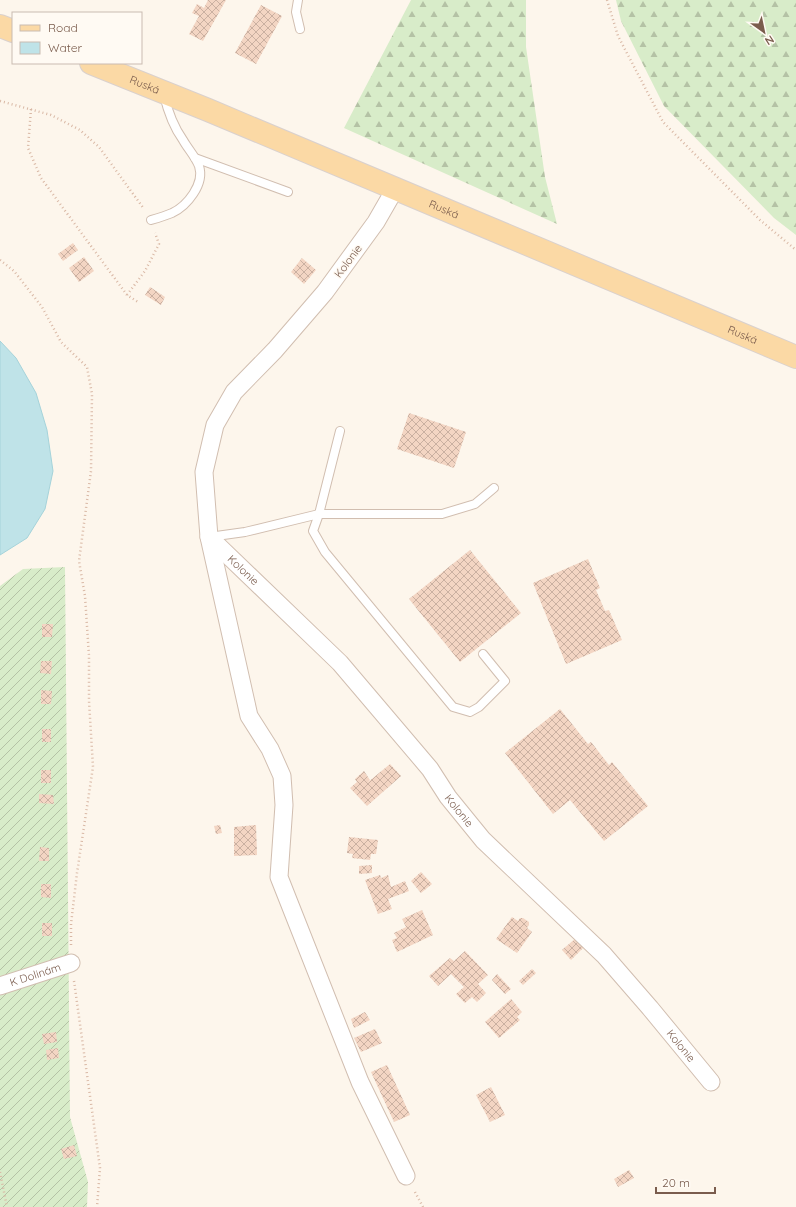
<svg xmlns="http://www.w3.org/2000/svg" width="796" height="1207" font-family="Quicksand,sans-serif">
<defs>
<pattern id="forest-firs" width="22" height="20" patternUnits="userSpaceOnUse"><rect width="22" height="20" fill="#d8ecc9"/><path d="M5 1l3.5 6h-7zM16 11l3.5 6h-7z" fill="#b4c2a5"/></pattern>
<pattern id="garden-furrows" width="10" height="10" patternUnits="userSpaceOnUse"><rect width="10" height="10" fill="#d8ecc9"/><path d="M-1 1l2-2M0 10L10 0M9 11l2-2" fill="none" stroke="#b4c2a5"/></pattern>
<pattern id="building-cross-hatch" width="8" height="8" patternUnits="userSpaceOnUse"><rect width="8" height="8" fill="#f3d5c3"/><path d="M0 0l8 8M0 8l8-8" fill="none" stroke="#cab0a1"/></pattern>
</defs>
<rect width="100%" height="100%" fill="#fdf6ec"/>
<g fill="url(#forest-firs)">
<polygon points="411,0 526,0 526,47 545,177 557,224 344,128"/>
<polygon points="616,0 796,0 796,235 774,218 664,106 621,21"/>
</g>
<polygon fill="url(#garden-furrows)" points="65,567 70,1117 88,1182 87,1207 0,1207 0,586 23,569"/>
<polygon fill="#bfe3e8" stroke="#a5d3da" points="0,341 16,358 36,393 47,430 53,471 45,509 27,538 0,555"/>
<g fill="url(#building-cross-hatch)">
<polygon points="208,0 226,0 203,41 189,34 199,16 192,13 197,4 204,8"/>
<polygon points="261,5 282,16 256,64 235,53"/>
<polygon points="73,243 78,250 63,261 58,254"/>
<polygon points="84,257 94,271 79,282 69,268"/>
<polygon points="302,258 316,270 304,284 291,272"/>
<polygon points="150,287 165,297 161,305 145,295"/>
<polygon points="409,413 466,432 454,468 397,449"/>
<polygon points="470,550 521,613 460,662 409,599"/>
<polygon points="588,559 600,588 596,590 605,611 609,610 622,640 566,664 533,583"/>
<polygon points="42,624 53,624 52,637 42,637"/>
<polygon points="41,661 52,661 51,674 40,673"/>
<polygon points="41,690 52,691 51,704 41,704"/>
<polygon points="560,709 588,744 591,742 609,765 612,762 648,806 604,841 570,800 553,814 505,753"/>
<rect x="42" y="729" width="9" height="13"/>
<polygon points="390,764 401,776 367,806 350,788 357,782 355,779 364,771 370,780 367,783"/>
<rect x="41" y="770" width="10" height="13"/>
<polygon points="39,794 53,795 54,804 39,803"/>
<polygon points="220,825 222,833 216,834 214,826"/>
<polygon points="256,825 257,855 234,856 234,827"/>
<polygon points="349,837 378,840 376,854 371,854 370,860 352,858 353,854 347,853"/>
<polygon points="40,847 49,848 49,861 39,861"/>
<polygon points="372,865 372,873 359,874 359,866"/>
<polygon points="421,872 432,884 421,893 411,881"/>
<polygon points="380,875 381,878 388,875 391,887 405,881 409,891 388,899 392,909 378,914 365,880"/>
<polygon points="41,884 51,884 51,898 41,897"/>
<polygon points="422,910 433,935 397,952 392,940 397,938 394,933 406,927 402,919"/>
<polygon points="512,917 518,921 520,918 523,918 529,922 529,925 527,928 532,932 517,953 496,939"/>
<rect x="42" y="923" width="10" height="13"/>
<polygon points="576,938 585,946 571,960 562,950"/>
<polygon points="465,951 488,975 478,984 486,993 477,1002 472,997 465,1003 456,994 464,987 451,974 438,986 429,976 450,958 454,961"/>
<polygon points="532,969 536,973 523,985 519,981"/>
<polygon points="497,974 511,989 505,994 492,980"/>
<polygon points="511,999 522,1012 517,1017 520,1020 499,1038 485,1022"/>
<polygon points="365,1012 370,1020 354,1028 351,1019"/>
<polygon points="375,1029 382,1043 361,1052 354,1038"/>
<polygon points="56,1032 57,1042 44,1044 42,1034"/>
<polygon points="58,1048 59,1058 47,1060 46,1050"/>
<polygon points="387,1065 410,1115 394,1122 371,1072"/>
<polygon points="491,1087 505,1115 490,1122 476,1095"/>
<polygon points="74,1145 77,1156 64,1159 61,1149"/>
<polygon points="629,1170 634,1178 618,1187 614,1179"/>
</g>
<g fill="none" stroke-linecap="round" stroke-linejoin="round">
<defs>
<g id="service">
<polyline points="298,0 296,12 300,29"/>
<polyline points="195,158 288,192"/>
<path d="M 151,220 C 158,218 165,216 172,213 C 187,206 205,184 199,166 C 195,156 188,149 183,140 C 173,126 168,112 164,95"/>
<polyline points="340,431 319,514 313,531 325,552 453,707 470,712 479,707 505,681 483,654"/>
<polyline points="209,537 245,532 319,514 442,514 475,504 494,488"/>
</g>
<g id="minor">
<path id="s1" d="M 395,189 L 376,222 L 325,292 L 275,350 L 234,392 L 215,425 L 204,472 L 209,537 L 340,663 L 430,769 L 448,797 L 483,840 L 604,955 L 650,1008 L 711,1082"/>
<polyline points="209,537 249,716 270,749 282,776 284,805 279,877 360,1082 406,1176"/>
<path id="s2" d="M 0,986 L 71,963"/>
</g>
<g id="primary">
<polyline points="0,26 13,31"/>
<path id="s3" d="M 91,63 L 208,110 L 796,357"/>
</g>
</defs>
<use href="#service" stroke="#d1beb0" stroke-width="10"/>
<use href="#minor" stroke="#d1beb0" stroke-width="19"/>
<use href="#primary" stroke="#dad1cd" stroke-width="24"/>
<g stroke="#d9b8a5" stroke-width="2.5" stroke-dasharray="1 3" stroke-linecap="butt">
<polyline points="607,0 618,36 663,122 760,220 796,250"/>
<polyline points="0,101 51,115 80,130 99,147 144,209"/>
<polyline points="31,109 28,148 41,178 127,295 138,302"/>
<polyline points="0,260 14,271 42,307 61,342 87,367 92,394 91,471 79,561 85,596 89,656 89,701 93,767 77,873 71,924 71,945"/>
<polyline points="127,295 145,271 159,244 155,233"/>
<polyline points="74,981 100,1168 97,1207"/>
<polyline points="0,1172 7,1207"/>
<polyline points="415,1192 423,1207"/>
</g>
<use href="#service" stroke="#fff" stroke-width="8"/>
<use href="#minor" stroke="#fff" stroke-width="17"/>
<use href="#primary" stroke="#fbd9a5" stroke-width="22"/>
</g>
<g text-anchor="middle" stroke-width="3" stroke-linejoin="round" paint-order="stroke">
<g font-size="11" fill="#7a5c4d" stroke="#fffaf3">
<text dy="4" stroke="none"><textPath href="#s3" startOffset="58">Ruská</textPath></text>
<text dy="4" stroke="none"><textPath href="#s3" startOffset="382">Ruská</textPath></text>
<text transform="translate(348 261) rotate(-53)" y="4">Kolonie</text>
<text dy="4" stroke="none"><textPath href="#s3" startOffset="706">Ruská</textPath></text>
<text dy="4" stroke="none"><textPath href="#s1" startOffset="459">Kolonie</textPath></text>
<text dy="4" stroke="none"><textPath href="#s1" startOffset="783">Kolonie</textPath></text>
<text dy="4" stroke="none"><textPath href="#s2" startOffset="37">K Dolinám</textPath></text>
<text dy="4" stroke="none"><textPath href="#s1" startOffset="1107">Kolonie</textPath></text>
</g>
</g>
<rect x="12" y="12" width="130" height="52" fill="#fffaf3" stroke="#cabbb1"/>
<rect x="20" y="25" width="20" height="6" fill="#fbd9a5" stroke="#cabbb1"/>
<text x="48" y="32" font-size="12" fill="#7a5c4d">Road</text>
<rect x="20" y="42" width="20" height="12" fill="#bfe3e8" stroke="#cabbb1"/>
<text x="48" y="52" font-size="12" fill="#7a5c4d">Water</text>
<g transform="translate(764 32) rotate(147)" stroke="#fffaf3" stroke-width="3" paint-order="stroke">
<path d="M0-3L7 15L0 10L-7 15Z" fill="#7a5c4d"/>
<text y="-6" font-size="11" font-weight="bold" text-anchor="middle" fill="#7a5c4d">N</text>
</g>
<path d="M656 1187v6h59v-6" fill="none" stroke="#7a5c4d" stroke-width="2"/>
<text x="662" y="1187" font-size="12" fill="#7a5c4d" stroke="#fffaf3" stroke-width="3" paint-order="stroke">20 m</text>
</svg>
